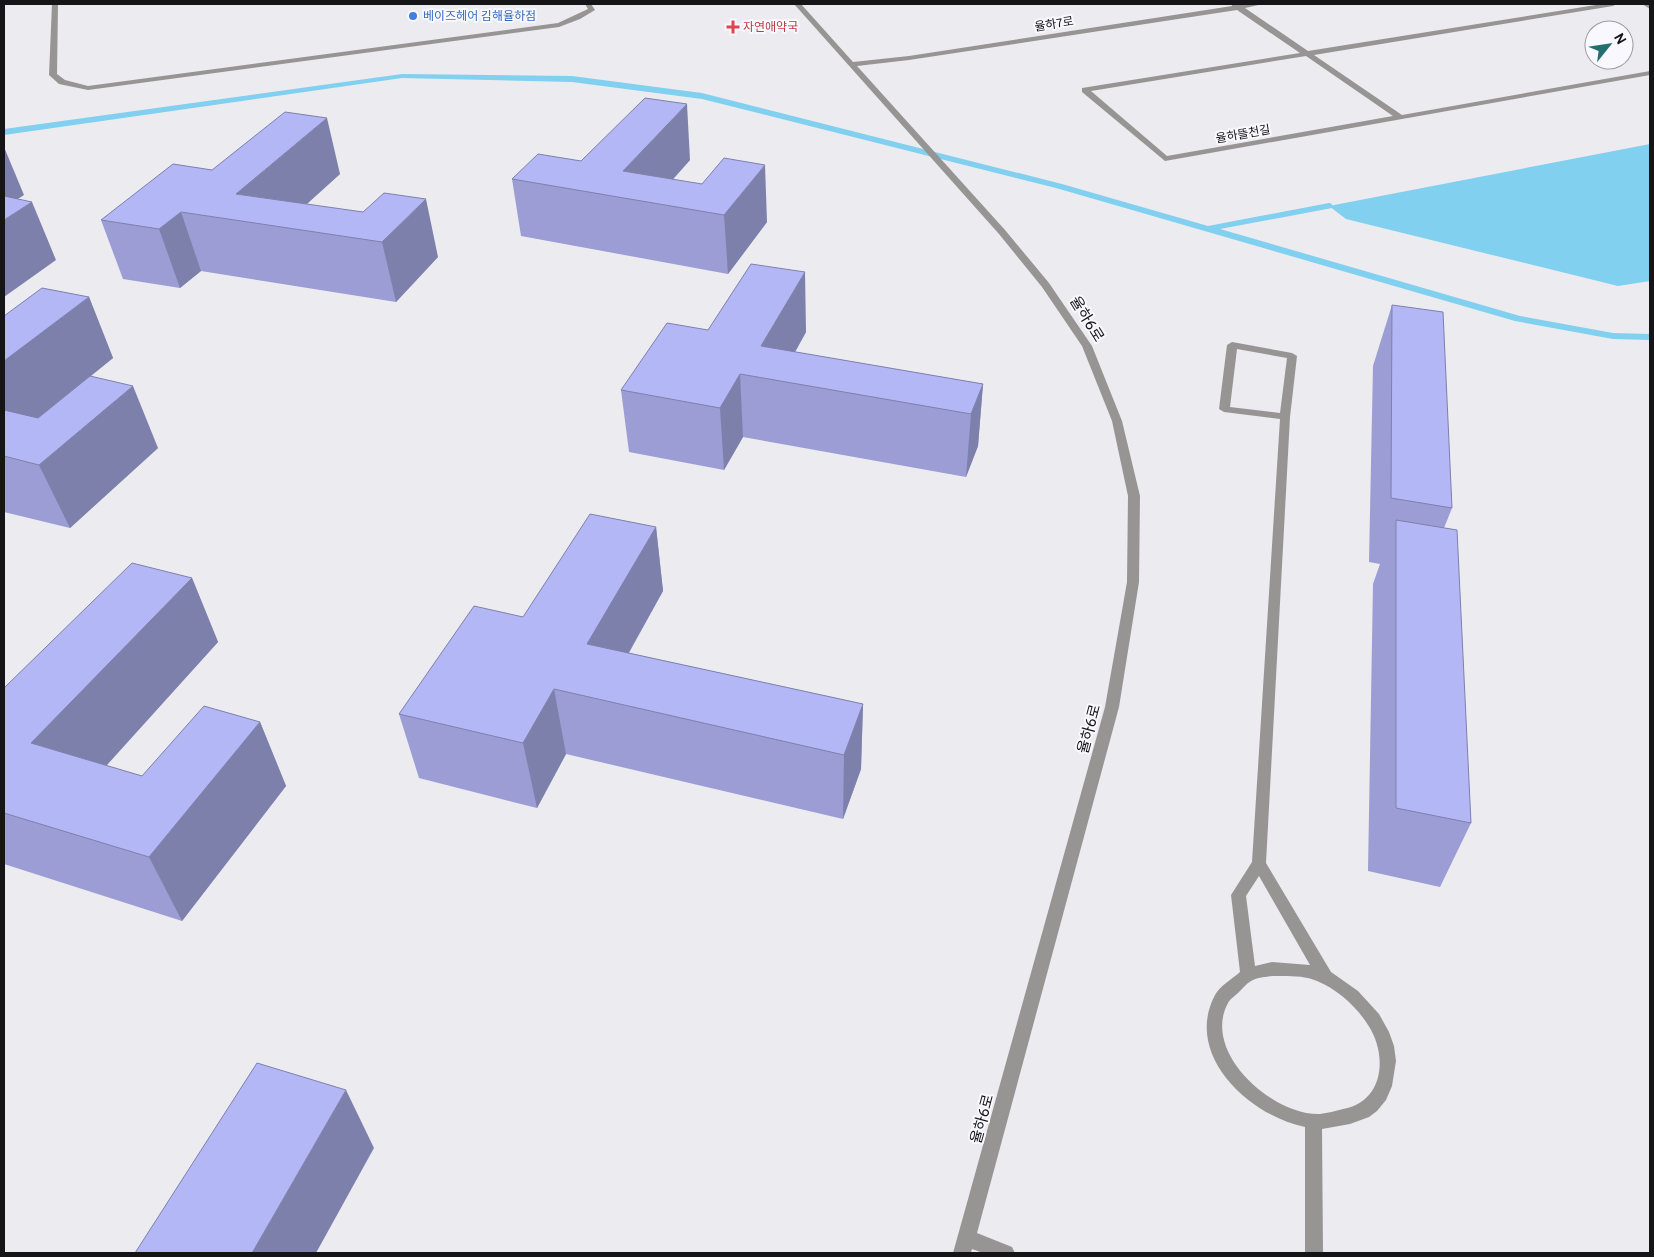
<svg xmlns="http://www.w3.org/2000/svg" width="1654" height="1257" font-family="Overpass,'Noto Sans KR',sans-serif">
<rect width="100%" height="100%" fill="#ebebf0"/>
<polygon fill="#81d0ef" points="1650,144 1650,281 1618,286 1346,219 1329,206"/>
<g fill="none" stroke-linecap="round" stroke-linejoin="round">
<polygon fill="#81d0ef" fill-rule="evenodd" points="402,74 572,76 702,93 1062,184 1208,226 1329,203 1332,204 1332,208 1220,229 1520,316 1613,333 1650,334 1650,340 1613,339 1515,321 1056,188 702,99 572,82 402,78 4,135 4,129"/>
<g fill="#979594" fill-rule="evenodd">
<polygon points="52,4 58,4 57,74 65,80 88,86 558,23 588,9 585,4 591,4 595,10 580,19 559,27 88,90 59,84 49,75"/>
<path d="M 794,4 L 801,4 L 853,62 L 909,56 L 1232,6 L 1232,4 L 1263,4 L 1245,8 L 1308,51 L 1602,4 L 1616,4 L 1613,6 L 1314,55 L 1402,115 L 1650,71 L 1650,75 L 1165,161 L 1082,92 L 1082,88 L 1300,53 L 1237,10 L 909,60 L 857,66 L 1005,230 L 1049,283 L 1092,346 L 1122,421 L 1140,496 L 1139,582 L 1119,707 L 977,1233 L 1012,1247 L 1015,1253 L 983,1253 L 972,1249 L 971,1253 L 953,1253 L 1105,707 L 1127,582 L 1128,496 L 1112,421 L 1082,346 L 1042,287 L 999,234 ZM 1306,56 L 1393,116 L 1167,156 L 1091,91 Z"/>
<polygon points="1642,4 1650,4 1650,9"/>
<path d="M 1232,342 L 1292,353 L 1297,356 L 1290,417 L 1266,863 L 1331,972 L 1358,991 L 1379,1014 L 1389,1032 L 1394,1046 L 1396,1061 L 1392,1086 L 1386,1100 L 1377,1111 L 1369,1117 L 1350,1124 L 1322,1129 L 1323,1253 L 1305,1253 L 1305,1127 C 1250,1116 1183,1055 1215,995 C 1220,986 1232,979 1240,972 L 1231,895 L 1252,862 L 1280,419 L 1224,412 L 1219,409 L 1227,345 ZM 1237,349 L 1287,358 L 1280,413 L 1230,407 ZM 1259,876 L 1310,965 L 1272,962 L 1255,966 L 1246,896 ZM 1272,976 C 1287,976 1303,975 1317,981 C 1337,989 1357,1007 1368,1025 C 1388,1055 1384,1102 1343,1109 C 1335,1111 1328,1113 1320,1114 C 1273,1116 1201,1052 1228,1003 C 1230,999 1236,995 1239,992 C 1243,988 1248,982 1253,980 C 1259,977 1266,977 1272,976 Z"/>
</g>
</g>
<g fill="#9b9dd4">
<polygon points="690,160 673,179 767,222 728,274 521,236 512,179 581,161"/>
<polygon points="212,170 340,174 307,204 438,257 396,302 201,271 180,288 123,279 101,220"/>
<polygon points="89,297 113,358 90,376 158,448 70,528 4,512 4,316"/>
<polygon points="1392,305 1452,508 1444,528 1471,823 1440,887 1368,871 1373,584 1380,564 1369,562 1373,366"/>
<polygon points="708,330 806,332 795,352 983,384 978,446 966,477 743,437 724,470 629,452 621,390"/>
<polygon points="656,527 663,591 629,653 863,704 861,769 843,819 566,754 537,808 419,778 399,714 523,617"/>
<polygon points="192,578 218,642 106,766 142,776 260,722 286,786 182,921 4,864 4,688"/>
</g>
<g fill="#7e80ac">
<polygon points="687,104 690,160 652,203 623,171"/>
<polygon points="327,118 340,174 281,227 236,194"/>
<polygon points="4,147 24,195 4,208"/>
<polygon points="765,165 767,222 728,274 724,215"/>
<polygon points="426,199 438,257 396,302 382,242"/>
<polygon points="32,202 56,260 4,297 4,220"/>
<polygon points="181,212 201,271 180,288 159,229"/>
<polygon points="805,272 806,332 779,381 761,346"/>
<polygon points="89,297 113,358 4,447 4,361"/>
<polygon points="740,374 743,437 724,470 720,408"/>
<polygon points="983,384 978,446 966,477 971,414"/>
<polygon points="133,386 158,448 70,528 39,465"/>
<polygon points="656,527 663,591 602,700 587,644"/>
<polygon points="192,578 218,642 68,808 31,743"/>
<polygon points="554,689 566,754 537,808 523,743"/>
<polygon points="863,704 861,769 843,819 844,755"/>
<polygon points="260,722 286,786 182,921 149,857"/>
<polygon points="346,1090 374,1148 316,1253 252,1253"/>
</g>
<g fill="#b4b7f6" stroke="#7e80ac">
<polygon points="645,98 687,104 623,171 702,184 724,158 765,165 724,215 512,179 538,154 581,161"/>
<polygon points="285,112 327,118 236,194 363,212 384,193 426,199 382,242 181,212 159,229 101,220 173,164 212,170"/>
<polygon points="4,196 32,202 4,220"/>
<polygon points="751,264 805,272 761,346 983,384 971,414 740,374 720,408 621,390 667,323 708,330"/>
<polygon points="42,288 89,297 4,361 4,316"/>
<polygon points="1392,305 1443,312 1452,508 1391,498"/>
<polygon points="90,376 133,386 39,465 4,456 4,410 38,418"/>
<polygon points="590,514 656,527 587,644 863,704 844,755 554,689 523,743 399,714 474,606 523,617"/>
<polygon points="1396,520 1457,530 1471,823 1396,808"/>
<polygon points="132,563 192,578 31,743 142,776 204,706 260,722 149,857 4,813 4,688"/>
<polygon points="257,1063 346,1090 252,1253 135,1253"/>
</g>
<circle fill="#3f7fe0" stroke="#f8f8fe" stroke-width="2" cx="413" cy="16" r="5"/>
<path fill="#e0444e" stroke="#f8f8fe" stroke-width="2" d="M730.5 19.5h5v5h5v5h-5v5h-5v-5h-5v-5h5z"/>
<g text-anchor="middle" stroke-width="4" stroke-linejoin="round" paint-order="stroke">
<g font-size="12" fill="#366cbe" stroke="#f8f8fe" text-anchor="start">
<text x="423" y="20">베이즈헤어 김해율하점</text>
</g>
<g font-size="12" fill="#151517" stroke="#f8f8fe">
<text transform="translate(1054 24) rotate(-9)" y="4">율하7로</text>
<text transform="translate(1243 134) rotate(-10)" y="4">율하뜰천길</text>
</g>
<g font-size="12" fill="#be3a42" stroke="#f8f8fe" text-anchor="start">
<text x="743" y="31">자연애약국</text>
</g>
<g font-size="15" fill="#151517" stroke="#f8f8fe">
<text transform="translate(1087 319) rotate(58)" y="5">율하6로</text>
<text transform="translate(1089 729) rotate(-75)" y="5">율하6로</text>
<text transform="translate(982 1119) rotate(-75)" y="5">율하6로</text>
</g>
</g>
<rect width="1654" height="1257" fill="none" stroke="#151517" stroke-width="10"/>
<g transform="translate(1609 45) rotate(60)"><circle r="24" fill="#f8f8fe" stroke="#9d9da2"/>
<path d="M0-4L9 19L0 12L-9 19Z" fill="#246f6e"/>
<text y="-8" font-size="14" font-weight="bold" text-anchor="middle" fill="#151517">N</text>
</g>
</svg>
